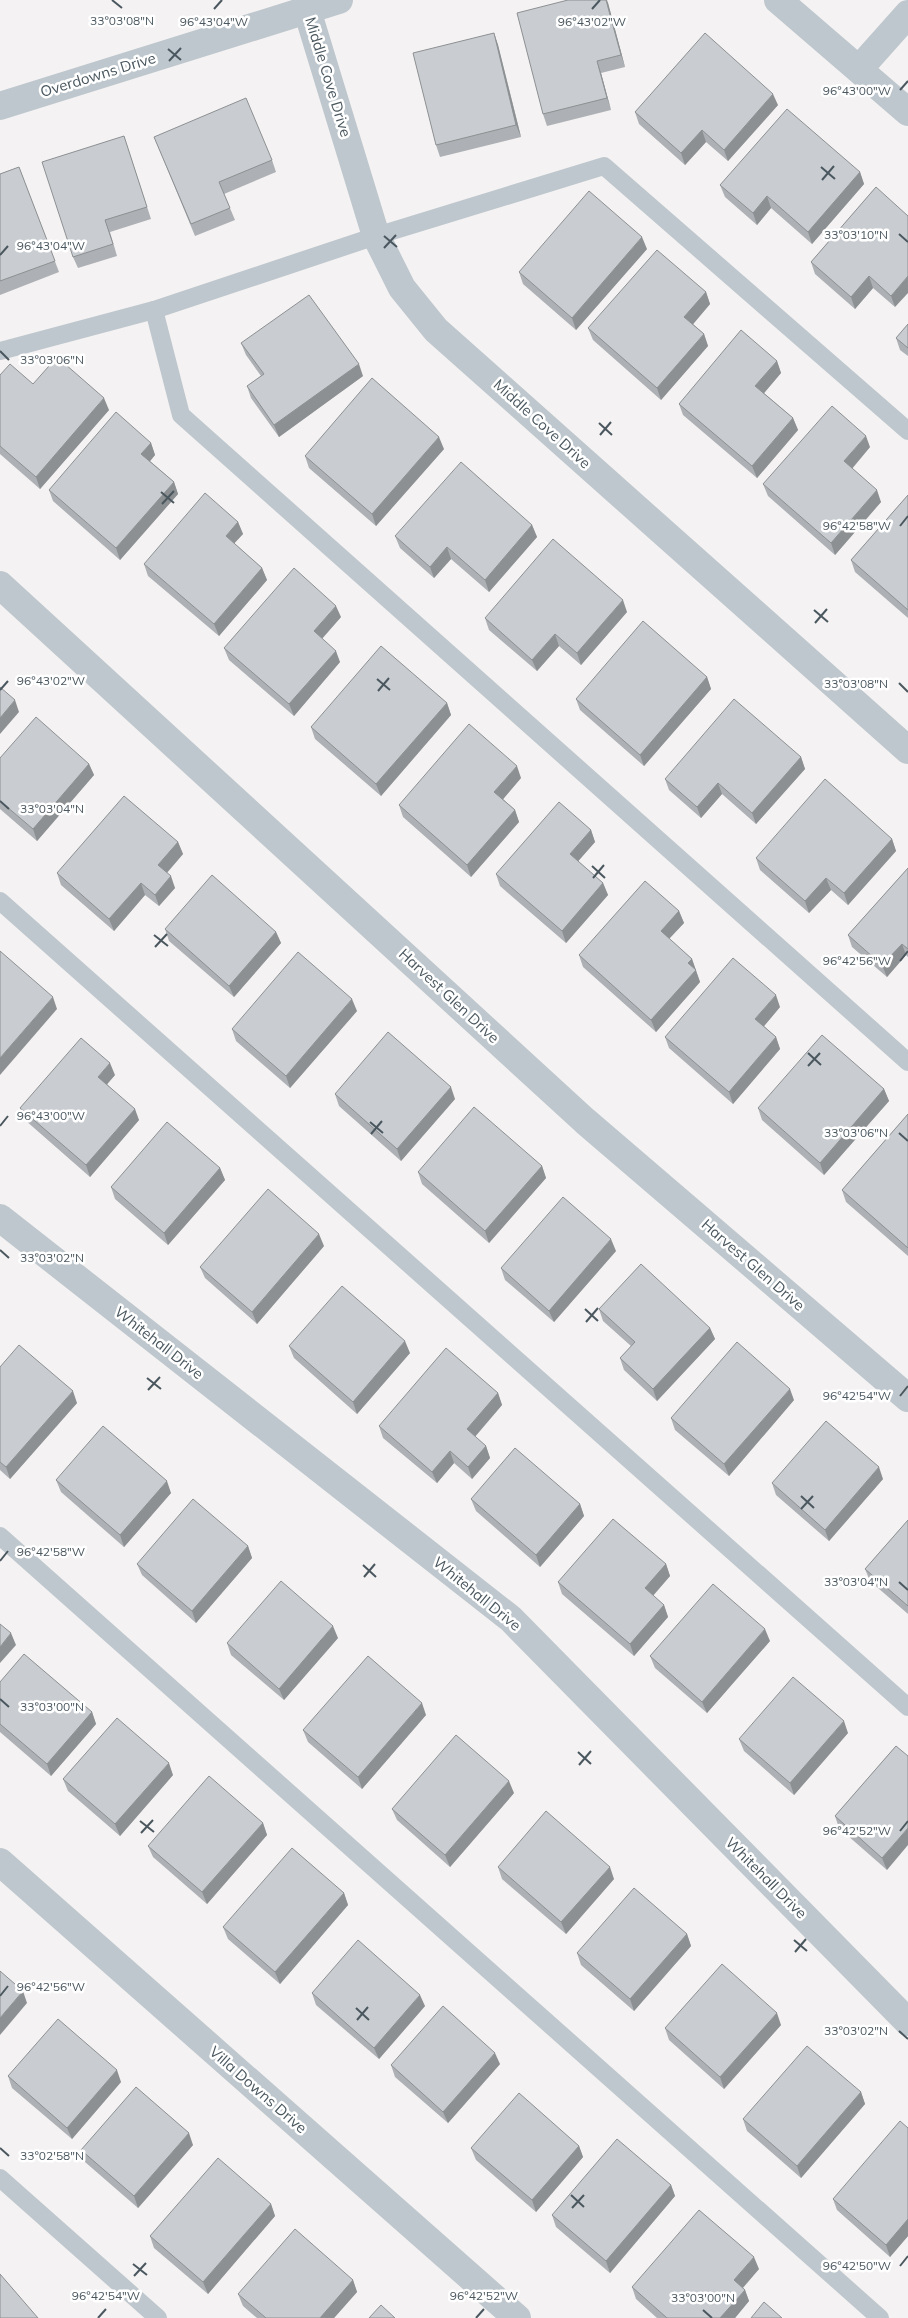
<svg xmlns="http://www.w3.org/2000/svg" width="908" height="2318" font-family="Mulish,sans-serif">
<rect width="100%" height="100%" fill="#f4f2f2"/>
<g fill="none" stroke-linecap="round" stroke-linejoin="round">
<g stroke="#bec7cd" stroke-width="18">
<polyline points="154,310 181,415 908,1062"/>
<polyline points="0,351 154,310 376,236 604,166 908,431"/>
<polyline points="0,901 908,1707"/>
<polyline points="0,1536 880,2318"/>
<polyline points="0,2178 158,2318"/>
</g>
<g stroke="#bec7cd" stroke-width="28">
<polyline points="778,0 908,112"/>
<polyline points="307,10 376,236 402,288 436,330 908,750"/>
<polyline points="859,69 908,14"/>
<polyline points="0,106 339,0"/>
<polyline points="0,585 585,1121 908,1398"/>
<polyline points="0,1218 511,1619 908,2022"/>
<polyline points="0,1862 517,2318"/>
</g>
</g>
<g fill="#adb0b4">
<polygon points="608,3 625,67 601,73 611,110 547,126 543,114"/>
<polygon points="494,33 498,45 521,137 440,157 436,145"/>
<polygon points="778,105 728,161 706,142 685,165 639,124 635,112"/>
<polygon points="124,136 151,219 110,232 117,256 78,268 73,257"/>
<polygon points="154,137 272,160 276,172 224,194 235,220 195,236"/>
<polygon points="19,167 59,272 0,295 0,174"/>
<polygon points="860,172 864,184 812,244 771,208 757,225 725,197 720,185"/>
<polygon points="876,187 895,307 873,288 855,309 815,274 811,262"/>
<polygon points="647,249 576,330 523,284 519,272"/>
<polygon points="706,292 710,304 693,324 704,334 708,346 661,400 593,340 588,328"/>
<polygon points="908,324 908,356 900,350 896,338"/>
<polygon points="241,343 363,376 279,437 251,398 247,386 261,376 246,355"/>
<polygon points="777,361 781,373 764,393 793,418 798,430 757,478 683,415 679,404"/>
<polygon points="0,375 109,410 40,489 0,454"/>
<polygon points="151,443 155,455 150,461 174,482 178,494 120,560 53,501 49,490"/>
<polygon points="870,447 852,469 881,502 835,555 768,496 763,484"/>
<polygon points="444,449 376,526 309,468 305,456"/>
<polygon points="908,495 908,618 855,572 851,560"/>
<polygon points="238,522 243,534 234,543 262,568 267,580 219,636 148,576 144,564"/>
<polygon points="532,525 537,537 489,592 451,559 434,578 400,548 395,536"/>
<polygon points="627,612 581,665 559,646 537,671 489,630 485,618"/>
<polygon points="341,617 322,639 340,662 294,716 229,660 224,648"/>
<polygon points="707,677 711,689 644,766 580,710 576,699"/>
<polygon points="447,703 451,715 381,796 315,739 311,727"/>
<polygon points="801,757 805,769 756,824 722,794 701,818 669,790 665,779"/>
<polygon points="0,758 89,764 94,775 37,841 0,809"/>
<polygon points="521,778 503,799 515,810 519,822 471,877 403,817 399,805"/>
<polygon points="591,830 595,842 578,861 603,883 608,895 566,943 500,886 496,874"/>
<polygon points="892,839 896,851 848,905 831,890 809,913 760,870 756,858"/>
<polygon points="178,842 183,854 167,873 175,888 159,906 145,895 114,931 61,885 57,873"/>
<polygon points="908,868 908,957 906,955 887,977 852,947 848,935"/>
<polygon points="679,911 684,923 669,939 692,959 700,982 656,1032 583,967 579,955"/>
<polygon points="165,929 276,932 281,943 234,997 169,941"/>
<polygon points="780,1007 764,1026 776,1037 780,1049 733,1104 669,1048 665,1037"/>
<polygon points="357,1011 290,1088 236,1041 232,1029"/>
<polygon points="115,1075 107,1084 139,1120 90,1177 25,1120 20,1108"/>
<polygon points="884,1089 889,1101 824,1175 762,1120 758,1108"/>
<polygon points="335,1094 455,1099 401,1161 339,1106"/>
<polygon points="908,1114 908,1256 846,1202 842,1190"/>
<polygon points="542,1166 546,1178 489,1243 422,1184 418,1172"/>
<polygon points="220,1168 225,1180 168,1245 115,1199 111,1187"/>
<polygon points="324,1246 257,1324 205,1278 200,1267"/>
<polygon points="616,1251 554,1322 505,1280 501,1268"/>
<polygon points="599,1309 710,1328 715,1339 657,1401 624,1370 620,1358 631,1346 603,1321"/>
<polygon points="289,1346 410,1353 357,1414 294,1358"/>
<polygon points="0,1367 77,1403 10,1479 0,1470"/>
<polygon points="498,1393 502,1405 475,1437 486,1446 490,1458 472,1479 454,1463 437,1483 383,1438 379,1426"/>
<polygon points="794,1400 729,1476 675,1430 671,1418"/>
<polygon points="883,1479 829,1541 776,1495 772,1483"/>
<polygon points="56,1480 171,1493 124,1547 61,1492"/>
<polygon points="471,1499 580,1504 584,1516 540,1567 476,1511"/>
<polygon points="908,1520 908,1614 870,1581 865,1569"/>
<polygon points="248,1546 252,1558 196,1623 142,1575 137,1564"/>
<polygon points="666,1564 670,1576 653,1596 664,1605 668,1617 634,1656 562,1594 558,1582"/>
<polygon points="338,1638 284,1700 231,1655 227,1643"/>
<polygon points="770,1641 707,1713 655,1668 650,1656"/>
<polygon points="0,1682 92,1712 96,1724 51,1776 0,1732"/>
<polygon points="426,1715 362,1789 308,1742 303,1730"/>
<polygon points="848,1733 794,1795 744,1751 739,1739"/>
<polygon points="896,1746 887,1870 839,1828 835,1816"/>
<polygon points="173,1775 120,1836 68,1791 63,1779"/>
<polygon points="514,1793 450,1867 397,1820 392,1809"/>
<polygon points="263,1823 267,1835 207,1904 153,1857 148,1846"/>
<polygon points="498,1867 614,1879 566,1934 502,1879"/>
<polygon points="344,1893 348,1905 280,1984 228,1939 223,1927"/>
<polygon points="687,1934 691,1946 634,2011 581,1965 577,1953"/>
<polygon points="312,1993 425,2006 379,2059 316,2005"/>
<polygon points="781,2025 724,2089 669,2040 665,2028"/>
<polygon points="500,2064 448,2123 395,2077 391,2065"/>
<polygon points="8,2076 121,2082 72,2139 12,2088"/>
<polygon points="861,2092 865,2104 801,2178 747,2131 743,2119"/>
<polygon points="908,2128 908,2236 890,2257 837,2210 833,2199"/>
<polygon points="193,2145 138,2208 85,2162 81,2150"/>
<polygon points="579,2146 583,2157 536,2212 476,2160 471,2148"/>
<polygon points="671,2185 675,2196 610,2273 556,2227 552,2215"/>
<polygon points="271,2204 275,2216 208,2294 154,2248 150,2236"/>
<polygon points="759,2269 743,2288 745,2290 749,2301 735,2318 657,2318 636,2299 632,2287"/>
<polygon points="353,2280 357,2292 334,2318 257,2318 243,2306 238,2294"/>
</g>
<g fill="#8d9092">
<polygon points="606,0 607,0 608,3 625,67 621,55"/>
<polygon points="494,33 498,45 521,137 516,125"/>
<polygon points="597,61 601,73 611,110 607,98"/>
<polygon points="773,94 778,105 728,161 724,150"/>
<polygon points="702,130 706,142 685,165 681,153"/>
<polygon points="860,172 864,184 812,244 808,232"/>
<polygon points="767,196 771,208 757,225 753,213"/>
<polygon points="642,237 647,249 576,330 572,318"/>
<polygon points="869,276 873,288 855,309 851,297"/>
<polygon points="908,276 908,293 895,307 891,296"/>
<polygon points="706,292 710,304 689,329 684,317"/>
<polygon points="704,334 708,346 661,400 657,388"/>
<polygon points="777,361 781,373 760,398 755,386"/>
<polygon points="359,364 363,376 279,437 274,425"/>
<polygon points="104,398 109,410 40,489 36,477"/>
<polygon points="793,418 798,430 757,478 752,466"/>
<polygon points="866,436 870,447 848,473 844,461"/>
<polygon points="439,437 444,449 376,526 372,514"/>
<polygon points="151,443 155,455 146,466 141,454"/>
<polygon points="174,482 178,494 120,560 116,548"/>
<polygon points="877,490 881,502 835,555 831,543"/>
<polygon points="238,522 243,534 230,548 226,536"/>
<polygon points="532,525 537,537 489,592 485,580"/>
<polygon points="447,547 451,559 434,578 430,567"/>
<polygon points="262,568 267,580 219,636 214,624"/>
<polygon points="623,600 627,612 581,665 577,653"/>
<polygon points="336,606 341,617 318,643 314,631"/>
<polygon points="555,634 559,646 537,671 532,660"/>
<polygon points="336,651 340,662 294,716 289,704"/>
<polygon points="707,677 711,689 644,766 640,755"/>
<polygon points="15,700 19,712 0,734 0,718"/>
<polygon points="447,703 451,715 381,796 376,784"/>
<polygon points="801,757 805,769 756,824 752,813"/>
<polygon points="89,764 94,775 37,841 33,829"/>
<polygon points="517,766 521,778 499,804 494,792"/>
<polygon points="718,783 722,794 701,818 697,807"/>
<polygon points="515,810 519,822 471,877 467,865"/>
<polygon points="591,830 595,842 574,866 570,854"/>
<polygon points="892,839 896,851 848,905 844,893"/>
<polygon points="178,842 183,854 163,877 158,865"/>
<polygon points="171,876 175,888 159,906 155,895"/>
<polygon points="826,878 831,890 809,913 805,901"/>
<polygon points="141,883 145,895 114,931 109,919"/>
<polygon points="603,883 608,895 566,943 562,931"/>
<polygon points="679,911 684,923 665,943 661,931"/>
<polygon points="276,932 281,943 234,997 229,986"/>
<polygon points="902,944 906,955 887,977 882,965"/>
<polygon points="692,959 700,982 656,1032 651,1020 688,963"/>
<polygon points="776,995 780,1007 760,1031 755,1019"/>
<polygon points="53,997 57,1009 0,1075 0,1058"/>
<polygon points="352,999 357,1011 290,1088 286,1076"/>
<polygon points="776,1037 780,1049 733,1104 729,1092"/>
<polygon points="110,1063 115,1075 103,1089 98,1077"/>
<polygon points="451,1087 455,1099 401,1161 397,1149"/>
<polygon points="884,1089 889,1101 824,1175 820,1163"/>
<polygon points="135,1109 139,1120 90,1177 86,1165"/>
<polygon points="542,1166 546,1178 489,1243 485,1231"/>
<polygon points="220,1168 225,1180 168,1245 164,1233"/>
<polygon points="319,1234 324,1246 257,1324 252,1312"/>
<polygon points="611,1239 616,1251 554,1322 549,1311"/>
<polygon points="710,1328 715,1339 657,1401 653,1389"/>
<polygon points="405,1341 410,1353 357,1414 353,1402"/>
<polygon points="790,1389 794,1400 729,1476 724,1464"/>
<polygon points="73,1391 77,1403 10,1479 6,1467"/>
<polygon points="498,1393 502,1405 471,1441 467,1429"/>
<polygon points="486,1446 490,1458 472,1479 468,1467"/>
<polygon points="450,1451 454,1463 437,1483 432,1472"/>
<polygon points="879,1467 883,1479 829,1541 825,1530"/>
<polygon points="167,1481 171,1493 124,1547 120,1535"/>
<polygon points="580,1504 584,1516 540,1567 536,1555"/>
<polygon points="248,1546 252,1558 196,1623 192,1611"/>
<polygon points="666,1564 670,1576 649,1600 645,1588"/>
<polygon points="664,1605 668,1617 634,1656 630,1644"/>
<polygon points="333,1626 338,1638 284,1700 279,1689"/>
<polygon points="765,1629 770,1641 707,1713 702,1702"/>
<polygon points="11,1633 16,1645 0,1663 0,1647"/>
<polygon points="422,1703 426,1715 362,1789 358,1777"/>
<polygon points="92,1712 96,1724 51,1776 47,1764"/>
<polygon points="844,1721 848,1733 794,1795 790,1783"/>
<polygon points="169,1763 173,1775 120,1836 115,1824"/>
<polygon points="509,1781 514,1793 450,1867 445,1855"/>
<polygon points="263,1823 267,1835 207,1904 202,1892"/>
<polygon points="908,1828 908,1845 887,1870 882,1858"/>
<polygon points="610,1867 614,1879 566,1934 561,1922"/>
<polygon points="344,1893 348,1905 280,1984 275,1972"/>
<polygon points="687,1934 691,1946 634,2011 630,1999"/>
<polygon points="23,1991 27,2003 0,2035 0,2018"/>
<polygon points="420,1995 425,2006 379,2059 374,2048"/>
<polygon points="777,2013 781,2025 724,2089 720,2077"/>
<polygon points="495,2053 500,2064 448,2123 443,2112"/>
<polygon points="117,2070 121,2082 72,2139 67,2128"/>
<polygon points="861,2092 865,2104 801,2178 797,2166"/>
<polygon points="189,2133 193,2145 138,2208 134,2196"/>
<polygon points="579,2146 583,2157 536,2212 532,2200"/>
<polygon points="671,2185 675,2196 610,2273 606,2261"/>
<polygon points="271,2204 275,2216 208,2294 203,2282"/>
<polygon points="908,2219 908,2236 890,2257 886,2245"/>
<polygon points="754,2257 759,2269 739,2292 734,2280"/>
<polygon points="353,2280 357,2292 334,2318 320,2318"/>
<polygon points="745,2290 749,2301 735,2318 720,2318"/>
</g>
<g fill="#c9cdd1" stroke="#8d9092">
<polygon points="568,0 606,0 621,55 597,61 607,98 543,114 517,13"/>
<polygon points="494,33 516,125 436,145 413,53"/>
<polygon points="705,33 773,94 724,150 702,130 681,153 635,112"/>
<polygon points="246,98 272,160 219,182 230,208 191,224 154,137"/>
<polygon points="787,109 860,172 808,232 767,196 753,213 720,185"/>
<polygon points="124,136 147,207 105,220 113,244 73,257 42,162"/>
<polygon points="19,167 55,261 0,281 0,174"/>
<polygon points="876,187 908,216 908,276 891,296 869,276 851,297 811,262"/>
<polygon points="589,191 642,237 572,318 519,272"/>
<polygon points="657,250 706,292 684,317 704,334 657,388 588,328"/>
<polygon points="309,295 359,364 274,425 247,386 264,374 241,343"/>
<polygon points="908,324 908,348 896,338"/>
<polygon points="741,330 777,361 755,386 793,418 752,466 679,404"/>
<polygon points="57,357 104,398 36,477 0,446 0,375 10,364 33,384"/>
<polygon points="372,378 439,437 372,514 305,456"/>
<polygon points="832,406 866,436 844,461 877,490 831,543 763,484"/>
<polygon points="116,412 151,443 141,454 174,482 116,548 49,490"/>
<polygon points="461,462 532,525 485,580 447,547 430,567 395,536"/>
<polygon points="205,493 238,522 226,536 262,568 214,624 144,564"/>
<polygon points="908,495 908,610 851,560"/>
<polygon points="553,539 623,600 577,653 555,634 532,660 485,618"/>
<polygon points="294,568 336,606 314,631 336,651 289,704 224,648"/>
<polygon points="643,621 707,677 640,755 576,699"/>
<polygon points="381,646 447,703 376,784 311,727"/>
<polygon points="0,687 15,700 0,718"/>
<polygon points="734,699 801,757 752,813 718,783 697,807 665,779"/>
<polygon points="36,717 89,764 33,829 0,801 0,758"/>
<polygon points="469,724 517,766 494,792 515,810 467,865 399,805"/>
<polygon points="825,779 892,839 844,893 826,878 805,901 756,858"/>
<polygon points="124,796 178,842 158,865 171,876 155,895 141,883 109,919 57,873"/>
<polygon points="559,802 591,830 570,854 603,883 562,931 496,874"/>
<polygon points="908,868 908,949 902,944 882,965 848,935"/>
<polygon points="212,875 276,932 229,986 165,929"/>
<polygon points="645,881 679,911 661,931 692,959 688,963 696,970 651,1020 579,955"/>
<polygon points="0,951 53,997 0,1058"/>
<polygon points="298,952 352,999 286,1076 232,1029"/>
<polygon points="733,958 776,995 755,1019 776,1037 729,1092 665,1037"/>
<polygon points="388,1032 451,1087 397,1149 335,1094"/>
<polygon points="822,1035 884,1089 820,1163 758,1108"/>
<polygon points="81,1038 110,1063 98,1077 135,1109 86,1165 20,1108"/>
<polygon points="474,1107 542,1166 485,1231 418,1172"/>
<polygon points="908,1114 908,1248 842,1190"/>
<polygon points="167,1122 220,1168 164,1233 111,1187"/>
<polygon points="268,1189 319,1234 252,1312 200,1267"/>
<polygon points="563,1197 611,1239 549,1311 501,1268"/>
<polygon points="641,1264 710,1328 653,1389 620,1358 635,1342 599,1309"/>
<polygon points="342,1286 405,1341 353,1402 289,1346"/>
<polygon points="737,1342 790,1389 724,1464 671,1418"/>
<polygon points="19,1345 73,1391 6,1467 0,1462 0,1367"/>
<polygon points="446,1348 498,1393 467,1429 486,1446 468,1467 450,1451 432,1472 379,1426"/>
<polygon points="826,1421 879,1467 825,1530 772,1483"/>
<polygon points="103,1426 167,1481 120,1535 56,1480"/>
<polygon points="515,1448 580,1504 536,1555 471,1499"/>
<polygon points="193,1499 248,1546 192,1611 137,1564"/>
<polygon points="613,1519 666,1564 645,1588 664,1605 630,1644 558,1582"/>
<polygon points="908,1520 908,1606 865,1569"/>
<polygon points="281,1581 333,1626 279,1689 227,1643"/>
<polygon points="713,1584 765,1629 702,1702 650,1656"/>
<polygon points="0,1624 11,1633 0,1647"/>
<polygon points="24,1654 92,1712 47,1764 0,1724 0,1682"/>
<polygon points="368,1656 422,1703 358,1777 303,1730"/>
<polygon points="793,1677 844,1721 790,1783 739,1739"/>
<polygon points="117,1718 169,1763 115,1824 63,1779"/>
<polygon points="456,1735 509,1781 445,1855 392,1809"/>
<polygon points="896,1746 908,1756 908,1828 882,1858 835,1816"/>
<polygon points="209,1776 263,1823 202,1892 148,1846"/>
<polygon points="546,1811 610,1867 561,1922 498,1867"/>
<polygon points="292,1848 344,1893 275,1972 223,1927"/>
<polygon points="634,1888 687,1934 630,1999 577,1953"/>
<polygon points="358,1940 420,1995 374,2048 312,1993"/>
<polygon points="722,1964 777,2013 720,2077 665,2028"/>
<polygon points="0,1971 23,1991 0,2018"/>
<polygon points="443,2006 495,2053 443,2112 391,2065"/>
<polygon points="58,2019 117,2070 67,2128 8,2076"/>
<polygon points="807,2046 861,2092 797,2166 743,2119"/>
<polygon points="136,2087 189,2133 134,2196 81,2150"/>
<polygon points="519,2093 579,2146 532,2200 471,2148"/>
<polygon points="900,2121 908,2128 908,2219 886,2245 833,2199"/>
<polygon points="617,2139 671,2185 606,2261 552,2215"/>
<polygon points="218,2158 271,2204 203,2282 150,2236"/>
<polygon points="699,2210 754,2257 734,2280 745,2290 720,2318 667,2318 632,2287"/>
<polygon points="295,2229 353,2280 320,2318 266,2318 238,2294"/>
<polygon points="0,2274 38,2318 0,2318"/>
<polygon points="764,2302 782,2318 751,2318"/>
<polygon points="381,2305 395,2318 369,2318"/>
</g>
<path fill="none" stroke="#4a575f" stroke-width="2" d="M 112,0 L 122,8M 214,9 L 222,0M 592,9 L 600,0M 168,49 L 181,60M 169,61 L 181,48M 900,90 L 908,81M 821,167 L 835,179M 822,180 L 834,166M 899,234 L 908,242M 384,236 L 397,247M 384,248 L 396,235M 0,255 L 8,246M 0,351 L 9,360M 599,423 L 612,435M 600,435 L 611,422M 161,492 L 174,503M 162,504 L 174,491M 900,526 L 908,516M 814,610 L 828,622M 815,623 L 827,609M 377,679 L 390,690M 899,683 L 908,692M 0,690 L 8,681M 378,691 L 389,678M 0,801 L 9,809M 592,866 L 605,878M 593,878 L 604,865M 154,935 L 168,946M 155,947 L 167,934M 900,961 L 908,951M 808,1053 L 821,1065M 808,1066 L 820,1053M 370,1122 L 383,1133M 0,1126 L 8,1116M 899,1133 L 908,1141M 371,1134 L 382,1121M 0,1250 L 9,1258M 585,1309 L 598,1321M 586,1322 L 598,1308M 147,1378 L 161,1389M 148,1390 L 160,1377M 900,1396 L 908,1386M 801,1496 L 814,1508M 801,1509 L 813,1496M 0,1561 L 8,1551M 363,1565 L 376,1577M 364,1577 L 375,1564M 899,1582 L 908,1590M 0,1699 L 9,1707M 578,1752 L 591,1764M 579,1765 L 591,1751M 140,1821 L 154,1832M 900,1831 L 908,1821M 141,1833 L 153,1820M 794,1940 L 807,1951M 795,1952 L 806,1939M 0,1996 L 8,1986M 356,2008 L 369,2020M 357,2020 L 368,2007M 899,2031 L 908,2039M 0,2148 L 9,2156M 571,2195 L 584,2207M 572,2208 L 584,2195M 133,2264 L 147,2275M 900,2266 L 908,2256M 134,2276 L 146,2263M 703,2310 L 712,2318M 98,2318 L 106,2309M 476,2318 L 484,2309"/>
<g text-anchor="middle" stroke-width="5" stroke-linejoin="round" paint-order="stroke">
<g font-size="15" fill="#4a575f" stroke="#fff">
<text transform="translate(98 75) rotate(-17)" y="5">Overdowns Drive</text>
<text transform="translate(328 77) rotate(73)" y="5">Middle Cove Drive</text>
<text transform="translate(542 424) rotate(42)" y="5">Middle Cove Drive</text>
<text transform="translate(449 996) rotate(43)" y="5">Harvest Glen Drive</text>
<text transform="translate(753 1265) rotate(41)" y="5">Harvest Glen Drive</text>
<text transform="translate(159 1343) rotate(38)" y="5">Whitehall Drive</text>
<text transform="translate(477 1594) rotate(39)" y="5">Whitehall Drive</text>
<text transform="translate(766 1878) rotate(45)" y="5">Whitehall Drive</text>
<text transform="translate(258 2090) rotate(41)" y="5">Villa Downs Drive</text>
</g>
</g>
<g font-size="12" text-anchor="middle" fill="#4a575f" stroke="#fff" stroke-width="5" stroke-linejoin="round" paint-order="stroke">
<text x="122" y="25">33°03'08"N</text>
<text x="214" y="26">96°43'04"W</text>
<text x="592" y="26">96°43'02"W</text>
<text x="857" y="95">96°43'00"W</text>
<text x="856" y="239">33°03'10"N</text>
<text x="51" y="250">96°43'04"W</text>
<text x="52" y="364">33°03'06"N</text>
<text x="857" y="530">96°42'58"W</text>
<text x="51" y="685">96°43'02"W</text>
<text x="856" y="688">33°03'08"N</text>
<text x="52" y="813">33°03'04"N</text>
<text x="857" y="965">96°42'56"W</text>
<text x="51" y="1120">96°43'00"W</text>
<text x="856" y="1137">33°03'06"N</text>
<text x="52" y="1262">33°03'02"N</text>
<text x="857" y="1400">96°42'54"W</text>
<text x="51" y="1556">96°42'58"W</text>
<text x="856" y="1586">33°03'04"N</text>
<text x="52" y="1711">33°03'00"N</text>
<text x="857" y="1835">96°42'52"W</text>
<text x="51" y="1991">96°42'56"W</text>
<text x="856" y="2035">33°03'02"N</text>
<text x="52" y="2160">33°02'58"N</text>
<text x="857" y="2270">96°42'50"W</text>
<text x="106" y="2300">96°42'54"W</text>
<text x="484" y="2300">96°42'52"W</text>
<text x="703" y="2302">33°03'00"N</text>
</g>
</svg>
